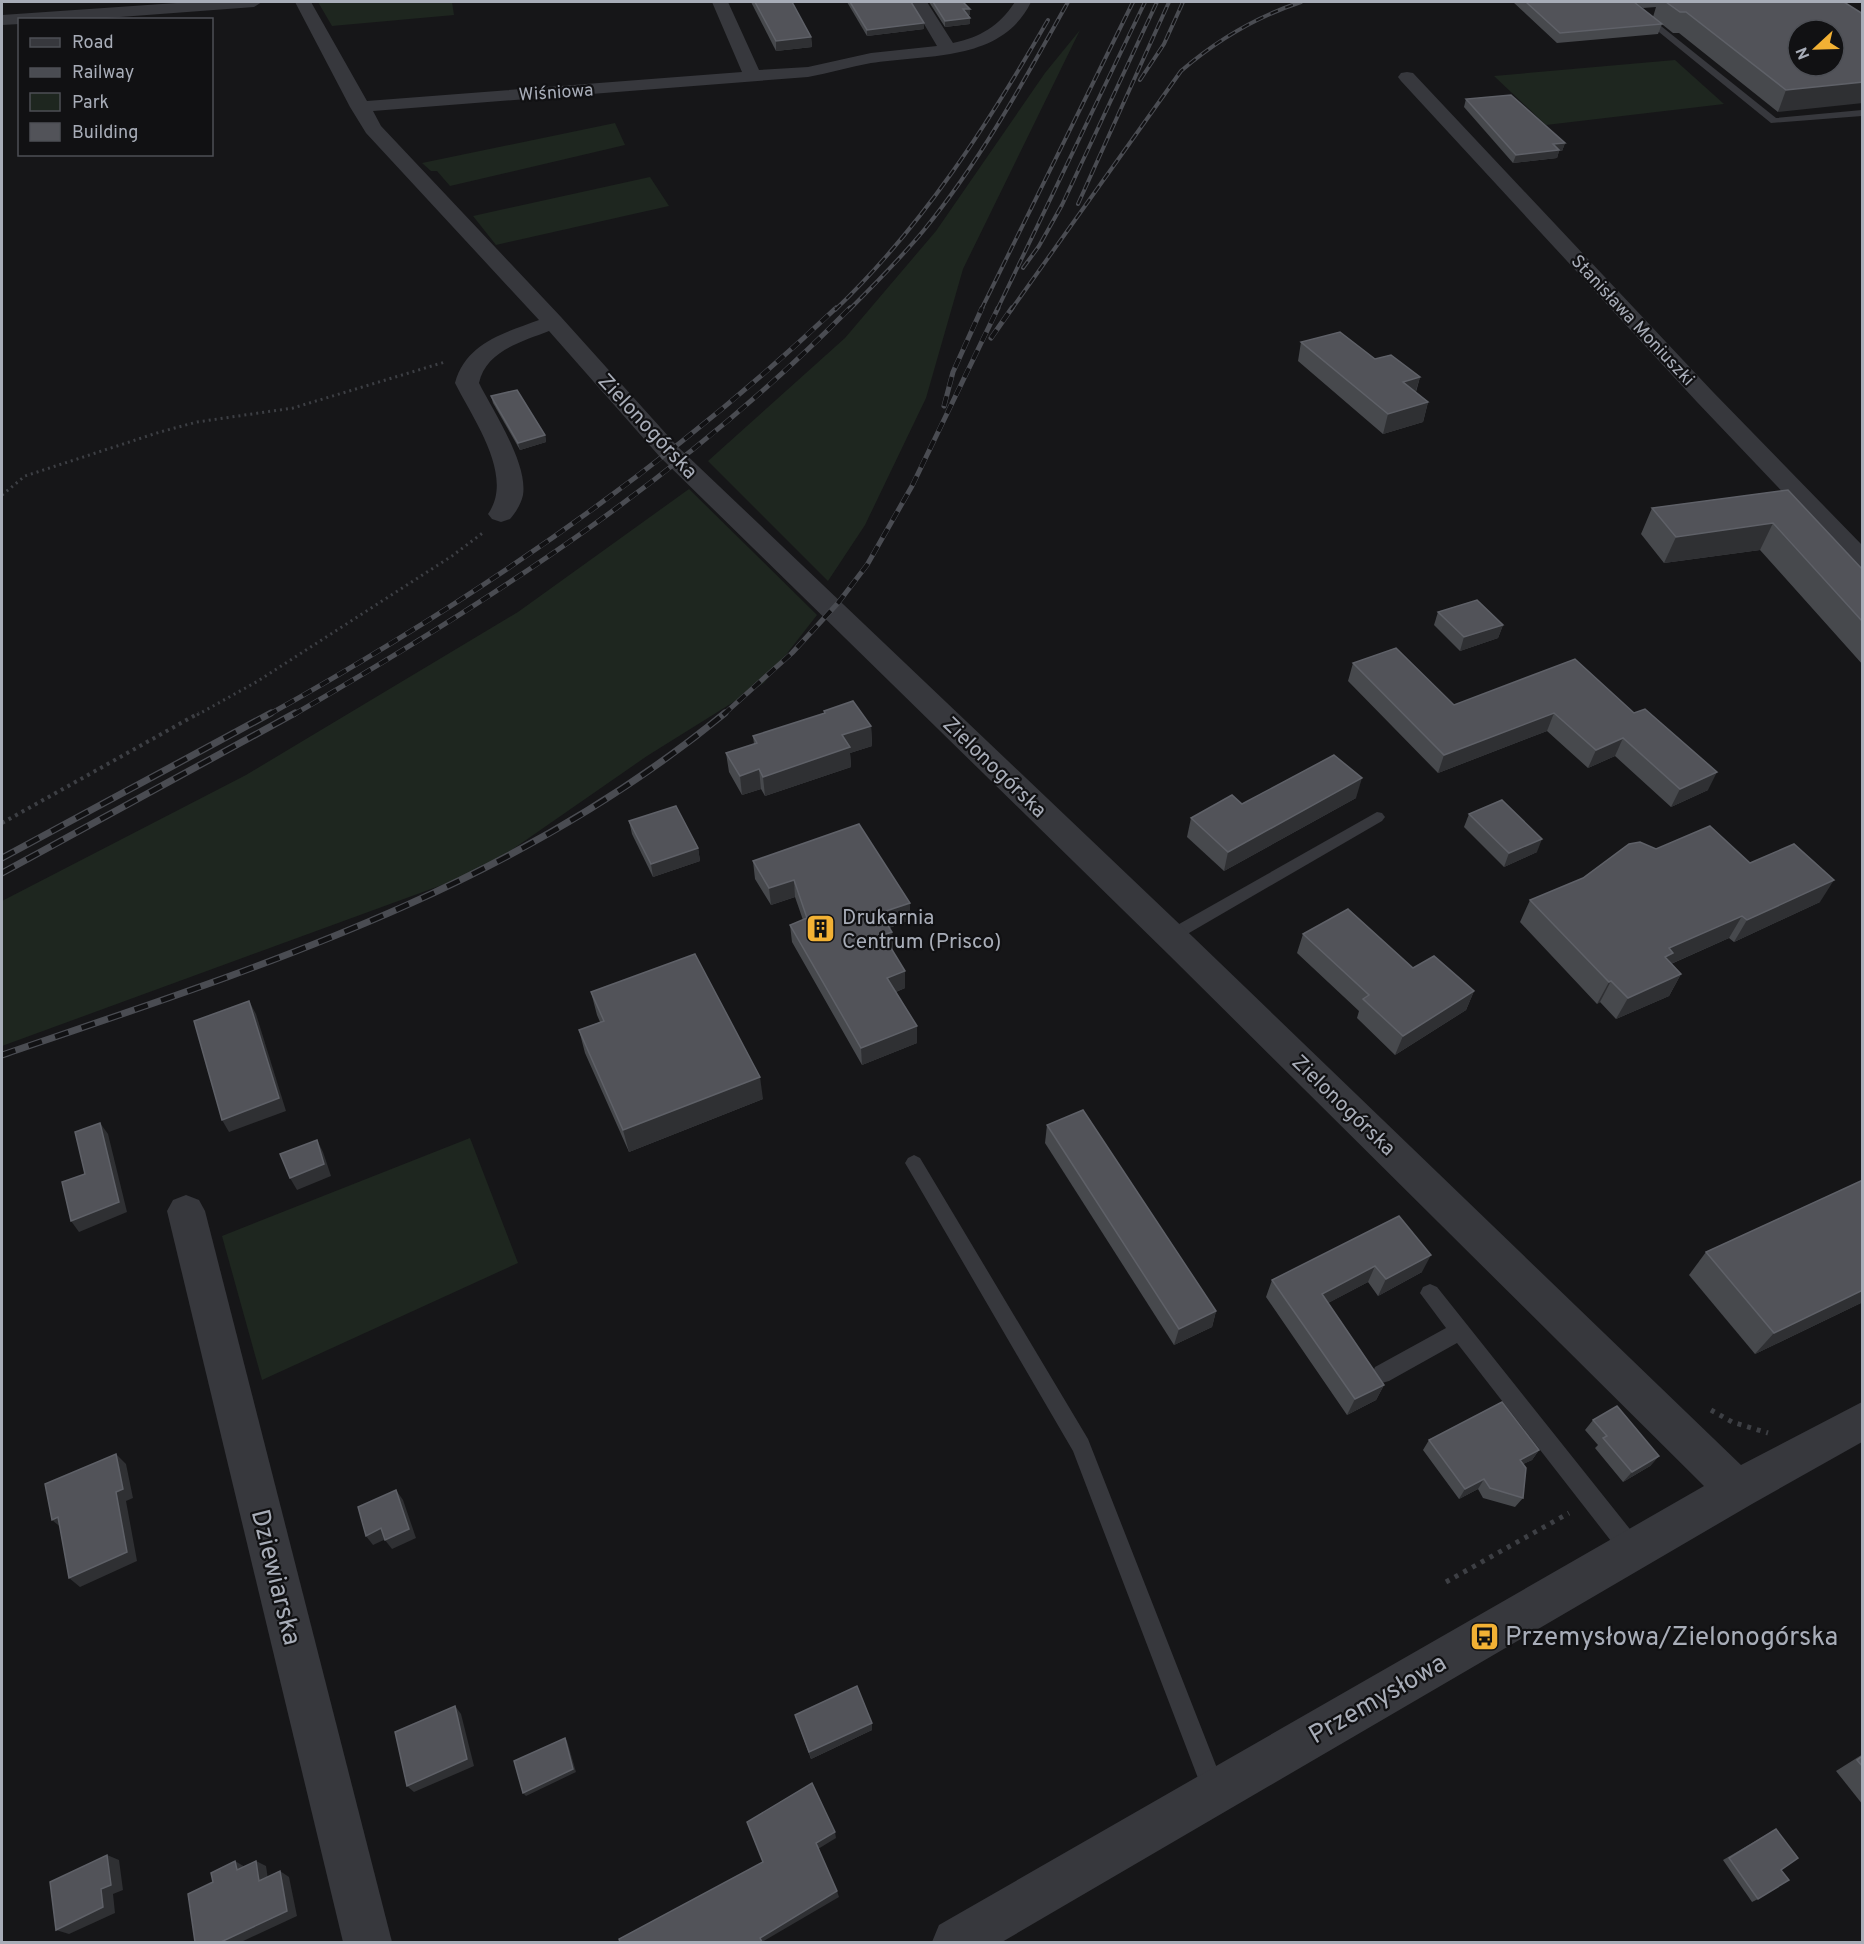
<svg xmlns="http://www.w3.org/2000/svg" width="1864" height="1944" font-family="Overpass,sans-serif">
<rect width="100%" height="100%" fill="#161618"/>
<g fill="#1e261f">
<polygon points="318,2 452,2 454,15 332,26"/>
<polygon points="1080,30 963,269 926,398 865,525 828,581 708,461 845,338 936,231 1045,73"/>
<polygon points="1675,60 1724,104 1546,125 1494,76"/>
<polygon points="615,123 625,145 450,186 437,171 431,171 422,163"/>
<polygon points="650,177 669,206 496,245 473,216"/>
<polygon points="689,489 817,615 764,683 647,756 483,870 2,1046 2,901 246,775 518,612"/>
<polygon points="470,1138 518,1263 262,1380 222,1236"/>
</g>
<g fill="none" stroke-linecap="round" stroke-linejoin="round">
<g stroke="#3d3f44" stroke-width="3" stroke-dasharray="2 4" stroke-linecap="butt">
<polyline points="2,495 25,476 160,432 197,422 293,408 445,362"/>
<polyline points="197,715 258,681 452,556 484,532"/>
</g>
<polyline stroke="#3d3f44" stroke-width="4" stroke-dasharray="3 4.5" stroke-linecap="butt" points="2,823 199,713"/>
<g stroke="#3d3f44" stroke-width="5" stroke-dasharray="4 6" stroke-linecap="butt">
<polyline points="1711,1410 1732,1422 1768,1433"/>
<polyline points="1446,1582 1569,1513"/>
</g>
<g fill="#37383d" fill-rule="evenodd">
<polygon points="1622,2 1631,2 1776,118 1862,110 1862,116 1771,123"/>
<polygon points="1377,812 1382,813 1385,817 1382,821 1177,940 1171,942 1165,940 1163,936 1165,932"/>
<polygon points="914,1155 920,1158 1088,1439 1226,1791 1222,1799 1214,1803 1206,1799 1073,1451 908,1168 905,1163 908,1158"/>
<polygon points="1430,1284 1437,1287 1641,1543 1644,1551 1641,1559 1633,1562 1625,1559 1457,1343 1389,1381 1382,1383 1375,1381 1372,1374 1375,1367 1446,1328 1420,1293 1423,1287"/>
</g>
<g fill="#37383d" fill-rule="evenodd">
<polygon points="191,2 262,2 254,7 80,20 20,20 20,24 2,25 2,15"/>
<path d="M 295,2 L 311,2 L 367,101 L 742,72 L 712,2 L 728,2 L 759,70 L 808,67 L 871,53 L 937,46 L 911,2 L 927,2 L 953,43 C 981,37 999,26 1015,2 L 1031,2 C 1002,62 928,54 871,63 C 850,67 829,73 808,77 L 373,111 L 381,126 L 561,317 L 678,447 L 1193,937 L 1741,1465 L 1862,1402 L 1862,1442 L 1752,1504 L 1002,1942 L 932,1942 L 939,1925 L 1704,1486 L 1169,955 L 660,457 L 549,331 C 521,342 486,351 479,383 C 493,411 528,463 523,495 C 521,504 516,512 510,519 L 501,522 L 492,519 L 488,514 C 515,476 473,419 455,383 C 466,343 504,333 539,320 L 366,133 L 350,107 Z"/>
<polygon points="1407,72 1413,73 1713,392 1862,545 1862,568 1853,566 1697,402 1401,81 1398,77 1401,73"/>
<polygon points="186,1195 199,1200 205,1211 392,1942 343,1942 167,1211 173,1200"/>
</g>
<defs>
<g id="rail-far2">
<polyline points="1140,80 1164,44 1183,2"/>
<polyline points="1078,204 1169,2"/>
<polyline points="1023,268 1039,246 1062,205 1157,2"/>
<path d="M 835,310 C 923,226 988,124 1048,20"/>
<path d="M 849,310 C 875,284 901,258 924,230 C 981,160 1024,81 1068,2"/>
<polyline points="981,310 1133,2"/>
<polyline points="997,310 1145,2"/>
<path d="M 1011,310 L 1181,71 C 1217,40 1256,17 1301,2"/>
</g>
<g id="rail-far1">
<polyline points="991,338 1012,308"/>
<polyline points="944,406 953,372 982,308"/>
<path d="M 268,715 C 471,602 667,468 836,308"/>
<path d="M 293,715 C 493,600 688,473 850,308"/>
<polyline points="723,715 792,653 838,603 867,565 912,486 998,308"/>
</g>
<g id="rail">
<polyline points="2,858 271,713"/>
<polyline points="2,873 295,713"/>
<path d="M 2,1055 C 259,967 511,889 725,713"/>
</g>
</defs>
<use href="#rail-far2" stroke="#4a4c52" stroke-width="4"/>
<use href="#rail-far1" stroke="#4a4c52" stroke-width="5"/>
<use href="#rail" stroke="#4a4c52" stroke-width="7"/>
<use href="#rail-far2" stroke="#111113" stroke-width="2" stroke-dasharray="8" stroke-linecap="butt"/>
<use href="#rail-far1" stroke="#111113" stroke-width="4" stroke-dasharray="10" stroke-linecap="butt"/>
<use href="#rail" stroke="#111113" stroke-width="4.5" stroke-dasharray="14" stroke-linecap="butt"/>
</g>
<g fill="#47494d">
<polygon points="751,2 792,2 811,37 812,47 776,51"/>
<polygon points="847,2 911,2 924,29 867,36"/>
<polygon points="929,2 963,2 970,9 970,15 967,15 970,18 970,24 945,27"/>
<polygon points="1513,2 1844,2 1778,112 1679,33 1673,33 1653,17 1656,7 1643,8 1636,3 1662,24 1658,34 1557,43"/>
<polygon points="1466,99 1565,143 1562,151 1559,151 1557,158 1513,163 1464,107"/>
<polygon points="1301,342 1375,359 1420,377 1416,392 1428,402 1423,422 1383,434 1298,361"/>
<polygon points="491,396 545,435 546,442 520,450 493,403"/>
<polygon points="1788,490 1863,570 1863,665 1760,550 1664,563 1641,534 1652,508"/>
<polygon points="1438,612 1503,625 1498,638 1460,651 1434,625"/>
<polygon points="1575,659 1708,790 1671,807 1615,756 1588,768 1547,731 1438,773 1348,681 1353,663 1454,705"/>
<polygon points="824,711 871,726 872,746 850,753 851,767 765,796 761,789 742,795 729,772 726,753 754,744 753,736 824,714"/>
<polygon points="1356,798 1224,871 1187,837 1191,818 1242,804"/>
<polygon points="1469,814 1537,852 1504,867 1464,827"/>
<polygon points="629,821 698,848 700,861 653,877 632,834"/>
<polygon points="1656,849 1750,863 1820,902 1734,942 1729,938 1671,964 1681,974 1669,996 1616,1019 1600,1002 1597,1004 1520,922 1530,900"/>
<polygon points="753,861 910,920 889,928 892,932 893,949 892,950 905,971 905,988 896,992 917,1026 917,1043 862,1065 792,942 790,925 803,920 795,897 771,905 755,879"/>
<polygon points="1303,934 1413,968 1474,991 1466,1010 1395,1055 1357,1018 1359,1011 1297,953"/>
<polygon points="591,992 763,1099 629,1152 585,1053 579,1030 600,1022 597,1015"/>
<polygon points="1047,1125 1216,1311 1212,1327 1174,1345 1045,1143"/>
<polygon points="1863,1180 1863,1302 1755,1354 1689,1275 1706,1252"/>
<polygon points="1399,1216 1422,1272 1378,1296 1368,1282 1328,1303 1384,1385 1376,1400 1347,1415 1266,1297 1272,1280"/>
<polygon points="1593,1420 1659,1456 1650,1466 1623,1482 1595,1448 1598,1445 1585,1430"/>
<polygon points="1429,1440 1539,1450 1532,1460 1523,1464 1523,1498 1515,1507 1483,1498 1478,1489 1459,1499 1423,1450"/>
<polygon points="795,1715 872,1730 811,1759"/>
<polygon points="1863,1754 1863,1805 1836,1771"/>
<polygon points="1776,1829 1758,1899 1752,1902 1723,1860"/>
</g>
<g fill="#2f3033">
<rect x="963" y="9" width="7" height="6"/>
<polygon points="970,18 970,24 945,27 945,21"/>
<polygon points="924,23 924,29 867,36 867,30"/>
<polygon points="811,37 812,47 776,51 776,41"/>
<polygon points="1863,82 1863,103 1778,112 1786,90"/>
<polygon points="1565,143 1562,151 1559,151 1557,158 1513,163 1516,155 1553,144"/>
<polygon points="1420,377 1414,397 1403,382"/>
<polygon points="1428,402 1423,422 1383,434 1388,414"/>
<polygon points="545,435 546,442 520,450 518,443"/>
<polygon points="1773,523 1760,550 1664,563 1676,537"/>
<polygon points="1503,625 1498,638 1460,651 1464,637"/>
<polygon points="1554,713 1547,731 1438,773 1444,755"/>
<polygon points="871,726 872,746 850,753 851,767 765,796 763,777 842,735"/>
<polygon points="1623,738 1615,756 1588,768 1596,750"/>
<polygon points="759,769 761,789 742,795 740,776"/>
<polygon points="1717,772 1708,790 1671,807 1680,789"/>
<polygon points="1362,778 1356,798 1224,871 1228,852"/>
<polygon points="1542,839 1537,852 1504,867 1509,853"/>
<polygon points="698,848 700,861 653,877 651,864"/>
<polygon points="794,880 795,897 771,905 769,888"/>
<polygon points="1834,880 1820,902 1734,942 1747,920"/>
<polygon points="910,903 910,920 881,931 880,913"/>
<polygon points="1742,916 1729,938 1666,966 1652,979 1669,948"/>
<polygon points="892,932 893,949 884,953 883,935"/>
<polygon points="905,971 905,988 888,995 887,978"/>
<polygon points="1681,974 1669,996 1616,1019 1628,998"/>
<polygon points="1611,981 1600,1002 1597,1004 1609,982"/>
<polygon points="1474,991 1466,1010 1395,1055 1403,1036"/>
<polygon points="249,1001 256,1014 286,1111 229,1132 222,1120"/>
<polygon points="917,1026 917,1043 862,1065 861,1048"/>
<polygon points="760,1077 763,1099 629,1152 623,1130"/>
<polygon points="100,1123 108,1134 127,1212 79,1232 71,1221"/>
<polygon points="317,1140 323,1152 331,1176 297,1190 290,1178"/>
<polygon points="1431,1255 1422,1272 1378,1296 1386,1279"/>
<polygon points="1375,1266 1368,1282 1315,1310 1322,1294"/>
<polygon points="1863,1290 1863,1302 1755,1354 1774,1333"/>
<polygon points="1216,1311 1212,1327 1174,1345 1179,1329"/>
<polygon points="1384,1385 1376,1400 1347,1415 1355,1399"/>
<polygon points="1539,1450 1532,1460 1513,1469 1520,1460"/>
<polygon points="116,1454 126,1464 133,1498 126,1501 137,1561 80,1587 69,1578 116,1492"/>
<polygon points="1659,1456 1650,1466 1623,1482 1632,1472"/>
<polygon points="1484,1479 1478,1489 1459,1499 1465,1489"/>
<polygon points="396,1490 403,1500 416,1538 392,1549 385,1540"/>
<polygon points="58,1517 63,1529 52,1520"/>
<polygon points="381,1528 388,1538 373,1545 366,1536"/>
<polygon points="455,1706 461,1714 474,1766 414,1792 407,1786"/>
<polygon points="872,1723 872,1730 811,1759 809,1752"/>
<polygon points="565,1738 567,1741 576,1772 526,1796 523,1793"/>
<polygon points="835,1832 836,1838 818,1849 816,1843"/>
<polygon points="107,1855 119,1860 123,1890 113,1894 115,1913 69,1934 56,1930 101,1889"/>
<polygon points="235,1861 245,1867 237,1870"/>
<polygon points="256,1861 266,1866 269,1886 259,1881"/>
<polygon points="280,1871 289,1877 297,1916 241,1942 221,1942"/>
<polygon points="837,1891 839,1897 762,1942 760,1938"/>
</g>
<g fill="#525359" stroke="#5f6168" stroke-width="1.5" fill-rule="evenodd">
<polygon points="755,2 792,2 811,37 776,41"/>
<polygon points="850,2 911,2 924,23 867,30"/>
<polygon points="933,2 963,2 970,9 963,9 970,18 945,21"/>
<polygon points="1526,2 1634,2 1662,24 1560,33"/>
<path d="M 1666,2 L 1844,2 L 1863,14 L 1863,82 L 1786,90 L 1686,12 L 1680,12 ZM 1798,30 L 1834,30 L 1834,66 L 1798,66 Z"/>
<polygon points="1511,95 1565,143 1553,144 1559,150 1516,155 1466,99"/>
<polygon points="1340,332 1375,359 1391,355 1420,377 1403,382 1428,402 1388,414 1301,342"/>
<polygon points="517,390 545,435 518,443 491,396"/>
<polygon points="1788,490 1863,570 1863,622 1773,523 1676,537 1652,508"/>
<polygon points="1477,600 1503,625 1464,637 1438,612"/>
<polygon points="1396,648 1454,705 1575,659 1634,713 1645,709 1717,772 1680,789 1623,738 1596,750 1554,713 1444,755 1353,663"/>
<polygon points="853,701 871,726 842,735 850,747 763,777 759,769 740,776 726,753 757,743 753,736 825,713 824,711"/>
<polygon points="1334,755 1362,778 1228,852 1191,818 1232,795 1242,804"/>
<polygon points="1502,800 1542,839 1509,853 1469,814"/>
<polygon points="676,806 698,848 651,864 629,821"/>
<polygon points="859,824 910,903 880,913 892,932 883,935 905,971 887,978 917,1026 861,1048 790,925 807,918 794,880 769,888 753,861"/>
<polygon points="1710,826 1750,863 1794,844 1834,880 1747,920 1742,916 1669,948 1673,953 1665,957 1681,974 1628,998 1611,981 1609,982 1530,900 1583,878 1629,844 1640,842 1656,849"/>
<polygon points="1348,909 1413,968 1434,956 1474,991 1403,1036 1363,999 1369,995 1303,934"/>
<polygon points="695,954 760,1077 623,1130 579,1030 604,1021 591,992"/>
<polygon points="249,1001 279,1098 222,1120 194,1021"/>
<polygon points="1083,1110 1216,1311 1179,1329 1047,1125"/>
<polygon points="100,1123 119,1202 71,1221 62,1182 85,1174 75,1132"/>
<polygon points="317,1140 324,1164 290,1178 280,1154"/>
<polygon points="1863,1180 1863,1290 1774,1333 1706,1252"/>
<polygon points="1399,1216 1431,1255 1386,1279 1375,1266 1322,1294 1384,1385 1355,1399 1272,1280"/>
<polygon points="1502,1402 1539,1450 1520,1460 1526,1468 1523,1498 1490,1488 1484,1479 1465,1489 1429,1440"/>
<polygon points="1617,1406 1659,1456 1632,1472 1603,1438 1607,1436 1593,1420"/>
<polygon points="116,1454 123,1489 116,1492 127,1552 69,1578 58,1517 52,1520 45,1484"/>
<polygon points="396,1490 409,1529 385,1540 381,1528 366,1536 358,1507"/>
<polygon points="857,1686 872,1723 809,1752 795,1715"/>
<polygon points="455,1706 467,1759 407,1786 395,1732"/>
<polygon points="565,1738 573,1769 523,1793 514,1761"/>
<polygon points="1863,1756 1863,1767 1857,1760"/>
<polygon points="812,1783 835,1832 816,1843 837,1891 760,1938 762,1942 620,1942 619,1939 763,1862 747,1822"/>
<polygon points="1776,1829 1798,1858 1781,1870 1789,1880 1758,1899 1729,1858"/>
<polygon points="107,1855 111,1885 101,1889 103,1907 56,1930 50,1882"/>
<polygon points="235,1861 237,1870 256,1861 259,1881 280,1871 287,1911 221,1942 195,1942 188,1894 213,1882 211,1873"/>
</g>
<defs>
<symbol id="building-square" viewBox="-11 -11 22 22"><rect x="-9" y="-9" width="18" height="18" rx="4" fill="#f2b134" stroke="#111113"/><path d="M-4-6H4V6H1V3H-1V6H-4ZM-2.5-4.3h1.7v1.8h-1.7ZM.8-4.3h1.7v1.8H.8ZM-2.5-1h1.7V.8h-1.7ZM.8-1h1.7V.8H.8Z" fill="#111"/></symbol>
<symbol id="bus-square" viewBox="-11 -11 22 22"><rect x="-9" y="-9" width="18" height="18" rx="4" fill="#f2b134" stroke="#111113"/><path d="M-5-6H5V4H4V6H2V4H-2V6H-4V4H-5ZM-3.5-4V0h7V-4ZM-3.5 1.2v1.5H-2V1.2ZM2 1.2v1.5H3.5V1.2Z" fill="#111"/></symbol>
</defs>
<g fill-rule="evenodd">
<use href="#building-square" x="804" y="912" width="33" height="33"/>
<use href="#bus-square" x="1468" y="1620" width="33" height="33"/>
</g>
<g text-anchor="middle" stroke-width="4.5" stroke-linejoin="round" paint-order="stroke">
<g font-size="18" fill="#a8adb8" stroke="#111113">
<text transform="translate(556 92) rotate(-4)" y="6">Wiśniowa</text>
<text transform="translate(1633 320) rotate(47)" y="6">Stanisława Moniuszki</text>
</g>
<g font-size="21" fill="#a8adb8" stroke="#111113">
<text transform="translate(648 426) rotate(47)" y="7">Zielonogórska</text>
<text transform="translate(995 767) rotate(44)" y="7">Zielonogórska</text>
<text transform="translate(1344 1105) rotate(44)" y="7">Zielonogórska</text>
</g>
<g font-size="21" fill="#a8adb8" stroke="#111113" text-anchor="start">
<text x="842" y="924">Drukarnia<tspan x="842" dy="24">Centrum (Prisco)</tspan></text>
</g>
<g font-size="26" fill="#a8adb8" stroke="#111113">
<text transform="translate(277 1577) rotate(76)" y="9">Dziewiarska</text>
<text transform="translate(1377 1698) rotate(-30)" y="9">Przemysłowa</text>
</g>
<g font-size="26" fill="#a8adb8" stroke="#111113" text-anchor="start">
<text x="1505" y="1645">Przemysłowa/Zielonogórska</text>
</g>
</g>
<rect width="1864" height="1944" fill="none" stroke="#a8adb8" stroke-width="6"/>
<rect x="18" y="18" width="195" height="138" fill="#111113" stroke="#4d4f55" stroke-width="1.5"/>
<rect x="30" y="38" width="30" height="9" fill="#37383d" stroke="#4d4f55" stroke-width="1.5"/>
<text x="72" y="48" font-size="18" fill="#a8adb8">Road</text>
<rect x="30" y="68" width="30" height="9" fill="#4a4c52" stroke="#4d4f55" stroke-width="1.5"/>
<text x="72" y="78" font-size="18" fill="#a8adb8">Railway</text>
<rect x="30" y="93" width="30" height="18" fill="#1e261f" stroke="#4d4f55" stroke-width="1.5"/>
<text x="72" y="108" font-size="18" fill="#a8adb8">Park</text>
<rect x="30" y="123" width="30" height="18" fill="#525359" stroke="#4d4f55" stroke-width="1.5"/>
<text x="72" y="138" font-size="18" fill="#a8adb8">Building</text>
<g transform="translate(1816 48) rotate(248)"><circle r="28" fill="#111113" stroke="#4d4f55" stroke-width="1.5"/>
<path d="M0-4.5L10 22L0 15L-10 22Z" fill="#f2b134"/>
<text y="-9" font-size="16" font-weight="bold" text-anchor="middle" fill="#a8adb8">N</text>
</g>
</svg>
